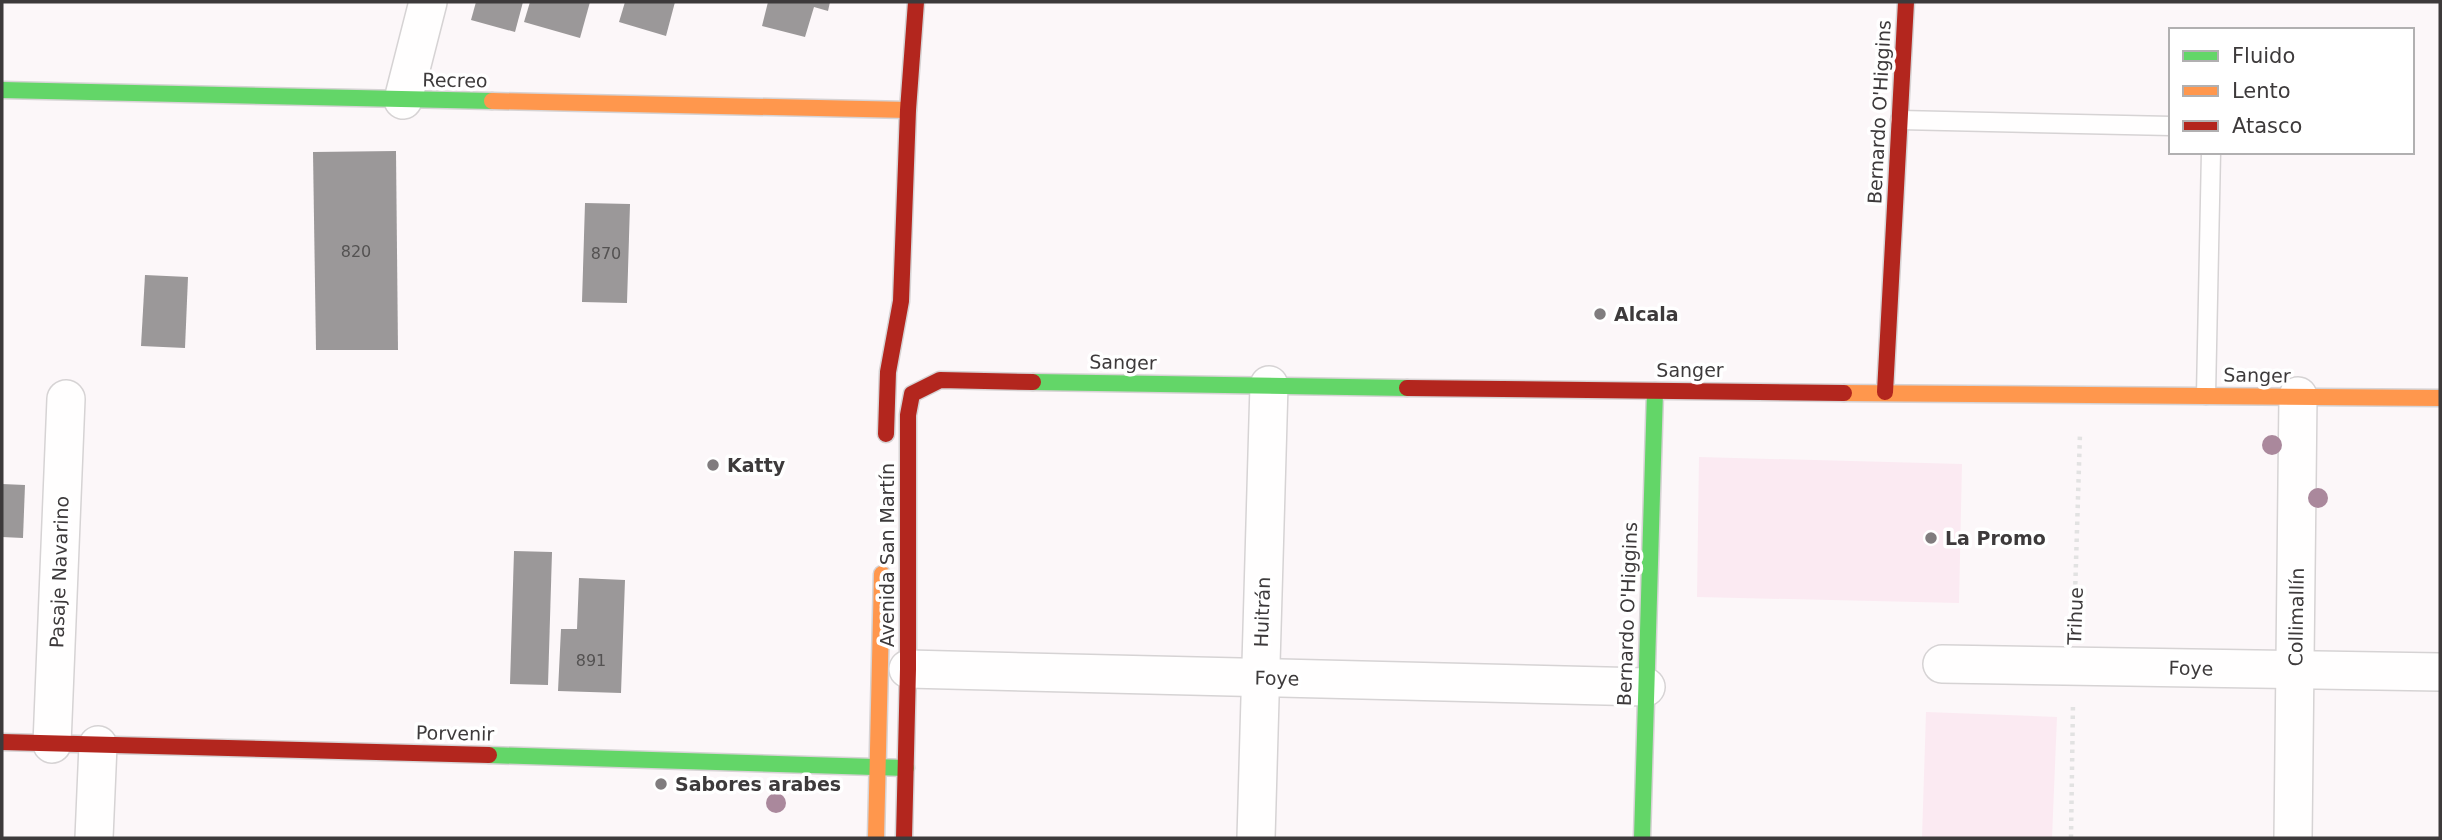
<svg xmlns="http://www.w3.org/2000/svg" width="2442" height="840" font-family="'DejaVu Sans',sans-serif">
<rect width="100%" height="100%" fill="#fcf7f9"/>
<g fill="#fbeaf2">
<polygon points="1699,457 1962,464 1959,603 1697,597"/>
<polygon points="1926,712 2057,717 2052,838 1922,838"/>
</g>
<g fill="#9b9899">
<polygon points="476,2 523,2 515,32 471,20"/>
<polygon points="530,2 590,2 580,38 524,22"/>
<polygon points="625,2 675,2 666,36 619,22"/>
<polygon points="768,2 830,2 828,11 814,7 805,37 762,26"/>
<polygon points="396,151 398,350 316,350 313,152"/>
<polygon points="585,203 630,204 627,303 582,302"/>
<polygon points="145,275 188,277 185,348 141,346"/>
<polygon points="2,484 25,485 23,538 2,537"/>
<polygon points="514,551 552,552 548,685 510,684"/>
<polygon points="579,578 625,580 621,693 558,691 561,629 577,629"/>
</g>
<g fill="none" stroke-linecap="round" stroke-linejoin="round">
<defs>
<g id="lane">
<polyline points="1900,120 2171,126"/>
<polyline points="2206,395 2211,152"/>
</g>
<g id="street">
<polyline points="403,100 428,2"/>
<polyline points="1942,664 2440,672"/>
<polyline points="908,669 1646,687"/>
<polyline points="52,744 66,399"/>
<polyline points="94,838 98,745"/>
<polyline points="1256,838 1269,385"/>
<polyline points="2293,838 2298,396"/>
</g>
<g id="fast">
<polyline points="2,90 492,101"/>
<polyline points="1033,382 1407,388"/>
<polyline points="489,755 906,768"/>
<polyline points="1642,838 1655,391"/>
</g>
<g id="slow">
<polyline points="492,101 908,110"/>
<polyline points="1844,393 2440,398"/>
<polyline points="876,838 882,574"/>
</g>
<g id="jam">
<polyline points="1407,388 1844,393"/>
<polyline points="1885,392 1906,2"/>
<polyline points="886,434 888,372 901,301 908,110 916,2"/>
<polyline points="2,742 489,755"/>
<polyline points="904,838 908,669 908,415 912,394 940,380 1033,382"/>
</g>
</defs>
<use href="#lane" stroke="#d6d3d4" stroke-width="21"/>
<use href="#street" stroke="#d6d3d4" stroke-width="40"/>
<use href="#fast" stroke="#d6d3d4" stroke-width="19"/>
<use href="#slow" stroke="#d6d3d4" stroke-width="19"/>
<use href="#jam" stroke="#d6d3d4" stroke-width="19"/>
<g stroke="#e2e2e2" stroke-width="4.5" stroke-dasharray="3.5 5" stroke-linecap="butt">
<polyline points="2074,627 2080,433"/>
<polyline points="2071,838 2073,703"/>
</g>
<use href="#lane" stroke="#fffefe" stroke-width="18"/>
<use href="#street" stroke="#fffefe" stroke-width="37"/>
<use href="#fast" stroke="#63d668" stroke-width="16"/>
<use href="#slow" stroke="#ff974d" stroke-width="16"/>
<use href="#jam" stroke="#b3261e" stroke-width="16"/>
</g>
<g fill="#aa889c">
<circle cx="2272" cy="445" r="10"/>
<circle cx="2318" cy="498" r="10"/>
<circle cx="776" cy="803" r="10"/>
</g>
<g fill="#807c7e" stroke="#fff" stroke-width="2.5">
<circle cx="1600" cy="314" r="7"/>
<circle cx="713" cy="465" r="7"/>
<circle cx="1931" cy="538" r="7"/>
<circle cx="661" cy="784" r="7"/>
</g>
<g text-anchor="middle" stroke-width="7" stroke-linejoin="round" paint-order="stroke">
<g font-size="16" fill="#545252">
<text x="356" y="257">820</text>
<text x="606" y="259">870</text>
<text x="591" y="666">891</text>
</g>
<g font-size="19" fill="#3d3a3b" stroke="#fff">
<text transform="translate(455 80) rotate(1)" y="7">Recreo</text>
<text transform="translate(1879 112) rotate(-87)" y="7">Bernardo O'Higgins</text>
<text transform="translate(1123 362) rotate(1)" y="7">Sanger</text>
<text x="1690" y="377">Sanger</text>
<text transform="translate(2257 375) rotate(1)" y="7">Sanger</text>
<text transform="translate(887 555) rotate(-90)" y="7">Avenida San Martín</text>
<text transform="translate(59 572) rotate(-88)" y="7">Pasaje Navarino</text>
<text transform="translate(1262 612) rotate(-88)" y="7">Huitrán</text>
<text transform="translate(1627 614) rotate(-88)" y="7">Bernardo O'Higgins</text>
<text transform="translate(2075 616) rotate(-88)" y="7">Trihue</text>
<text transform="translate(2296 617) rotate(-89)" y="7">Collimallín</text>
<text transform="translate(2191 668) rotate(1)" y="7">Foye</text>
<text transform="translate(1277 678) rotate(1)" y="7">Foye</text>
<text transform="translate(455 733) rotate(1)" y="7">Porvenir</text>
</g>
<g font-size="19" font-weight="bold" fill="#3d3a3b" stroke="#fff" text-anchor="start">
<text x="1614" y="321">Alcala</text>
<text x="727" y="472">Katty</text>
<text x="1945" y="545">La Promo</text>
<text x="675" y="791">Sabores arabes</text>
</g>
</g>
<rect width="2442" height="840" fill="none" stroke="#3d3a3b" stroke-width="7"/>
<rect x="2169" y="28" width="245" height="126" fill="#ffffff" stroke="#b1b0b1" stroke-width="2"/>
<rect x="2183" y="51" width="35" height="10" fill="#63d668" stroke="#b1b0b1" stroke-width="2"/>
<text x="2232" y="63" font-size="21" fill="#3d3a3b">Fluido</text>
<rect x="2183" y="86" width="35" height="10" fill="#ff974d" stroke="#b1b0b1" stroke-width="2"/>
<text x="2232" y="98" font-size="21" fill="#3d3a3b">Lento</text>
<rect x="2183" y="121" width="35" height="10" fill="#b3261e" stroke="#b1b0b1" stroke-width="2"/>
<text x="2232" y="133" font-size="21" fill="#3d3a3b">Atasco</text>
</svg>
